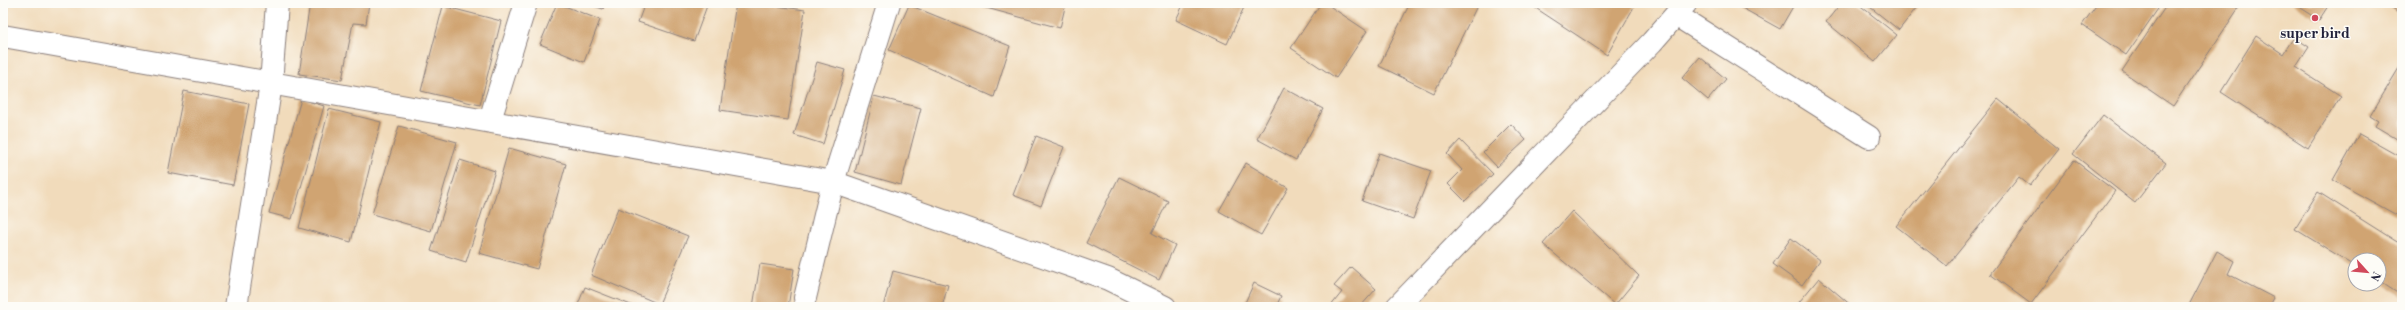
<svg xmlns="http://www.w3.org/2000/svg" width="2405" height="310" font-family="'Libre Bodoni',serif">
<rect width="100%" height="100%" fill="#fdfcf7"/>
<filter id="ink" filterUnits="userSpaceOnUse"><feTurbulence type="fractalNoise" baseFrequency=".025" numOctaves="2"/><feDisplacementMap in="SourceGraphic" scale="8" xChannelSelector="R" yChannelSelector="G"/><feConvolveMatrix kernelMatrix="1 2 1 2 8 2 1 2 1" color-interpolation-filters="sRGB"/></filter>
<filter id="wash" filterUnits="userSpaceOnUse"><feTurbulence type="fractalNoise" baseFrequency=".012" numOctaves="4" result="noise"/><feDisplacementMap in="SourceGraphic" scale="16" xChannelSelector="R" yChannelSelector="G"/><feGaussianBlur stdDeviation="0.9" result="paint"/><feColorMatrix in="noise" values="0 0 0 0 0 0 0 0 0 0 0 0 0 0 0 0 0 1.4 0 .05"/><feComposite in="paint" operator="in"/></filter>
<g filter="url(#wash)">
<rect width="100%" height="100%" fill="#f1dbbb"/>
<g id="blocks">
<g fill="#d0a472">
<polygon points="310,3 369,3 366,24 353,23 342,80 299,74"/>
<polygon points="557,3 600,20 584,62 540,44"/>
<polygon points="584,3 605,3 603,9"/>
<polygon points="645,3 708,3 694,41 638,22"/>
<polygon points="736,3 755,3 805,10 788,120 720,110"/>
<polygon points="968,3 1066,3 1060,28"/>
<polygon points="1184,3 1246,3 1227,44 1176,20"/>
<polygon points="1321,3 1325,3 1367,31 1336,78 1291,48"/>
<polygon points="1410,3 1478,4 1434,93 1379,66"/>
<polygon points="1528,3 1632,3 1635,5 1607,55"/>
<polygon points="1733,3 1795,3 1780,29"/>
<polygon points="1841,3 1857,3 1897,35 1875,62 1826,22"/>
<polygon points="1865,3 1920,3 1899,30"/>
<polygon points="2098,3 2162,3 2126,55 2082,25"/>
<polygon points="2168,3 2242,3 2173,106 2122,71"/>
<polygon points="2292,3 2330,3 2319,20"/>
<polygon points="2384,3 2402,3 2402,14"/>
<polygon points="909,5 1010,46 994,97 889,50"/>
<polygon points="443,6 501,21 480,105 421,91"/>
<polygon points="2256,36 2283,54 2294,37 2309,47 2296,67 2341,96 2308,148 2221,92"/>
<polygon points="1700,57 1726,79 1708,100 1682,78"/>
<polygon points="817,62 845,70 823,144 794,135"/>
<polygon points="2399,68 2402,70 2402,142 2375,126 2378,121 2370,116"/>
<polygon points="1284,88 1323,109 1296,160 1257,139"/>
<polygon points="184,91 249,104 233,185 168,173"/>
<polygon points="874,96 921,108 901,185 855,172"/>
<polygon points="301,99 324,106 292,219 269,213"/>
<polygon points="1998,99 2059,149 2030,186 2019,177 1947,266 1896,226"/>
<polygon points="329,109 381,122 351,242 299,228"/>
<polygon points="2103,115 2166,163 2135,203 2073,154"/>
<polygon points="1511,124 1526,140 1497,167 1483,152"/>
<polygon points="399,126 457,142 431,231 372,214"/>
<polygon points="2359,134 2402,158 2402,218 2333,180"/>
<polygon points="1036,136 1064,147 1041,206 1013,195"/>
<polygon points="1460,140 1493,174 1465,201 1448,184 1462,170 1447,154"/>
<polygon points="509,148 566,164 537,269 479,253"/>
<polygon points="1379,153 1431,171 1413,219 1362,201"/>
<polygon points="460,160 495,171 466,262 431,251"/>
<polygon points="2074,160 2115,191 2031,304 1990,274"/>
<polygon points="1246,163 1288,188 1261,235 1219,211"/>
<polygon points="1119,177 1168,201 1152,233 1175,245 1159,280 1086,243"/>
<polygon points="2318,192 2402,245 2402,296 2379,281 2379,260 2355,260 2355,266 2295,229"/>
<polygon points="618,208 688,236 659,304 591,275"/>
<polygon points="1572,211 1639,276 1615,305 1543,244"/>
<polygon points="1791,238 1820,260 1802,285 1773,264"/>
<polygon points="2217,251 2234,261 2228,274 2274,298 2269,307 2188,307"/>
<polygon points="760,264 794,269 788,307 753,307"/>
<polygon points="1351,267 1376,289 1360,307 1330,307 1342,292 1334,286"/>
<polygon points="893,271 948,285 942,307 883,307"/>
<polygon points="1819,278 1853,307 1795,307"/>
<polygon points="1254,283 1281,296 1276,307 1243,307"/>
<polygon points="585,287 636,307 577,307"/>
</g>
</g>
</g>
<g filter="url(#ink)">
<use href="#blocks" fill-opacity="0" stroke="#8a7e7b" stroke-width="1"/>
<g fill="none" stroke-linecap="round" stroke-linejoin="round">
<defs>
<g id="minor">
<polyline points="1676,15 1869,137"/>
<polyline points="3,36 833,182 1108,279 1165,307"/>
<polyline points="490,120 526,3"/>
<polyline points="805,298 833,182 889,3"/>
<polyline points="236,307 271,84 277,3"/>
<polyline points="1397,307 1652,42 1686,3"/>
</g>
</defs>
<use href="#minor" stroke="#8a7e7b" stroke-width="24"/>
<use href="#minor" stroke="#fff" stroke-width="22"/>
</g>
</g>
<circle fill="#d1495b" stroke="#fdfcf7" stroke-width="1.5" cx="2315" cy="18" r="4"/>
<g text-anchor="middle" stroke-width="3" stroke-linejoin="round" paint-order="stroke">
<g font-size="14" font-weight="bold" fill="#22223b" stroke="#fdfcf7">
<text x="2315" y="38">super bird</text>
</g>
</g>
<rect width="2405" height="310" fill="none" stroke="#fdfcf7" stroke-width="16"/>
<g transform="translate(2367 272) rotate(117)"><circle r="19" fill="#fdfcf7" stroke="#a5a5ac"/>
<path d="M0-3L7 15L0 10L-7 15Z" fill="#d1495b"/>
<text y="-6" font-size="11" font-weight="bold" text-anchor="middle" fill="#22223b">N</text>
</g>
</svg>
